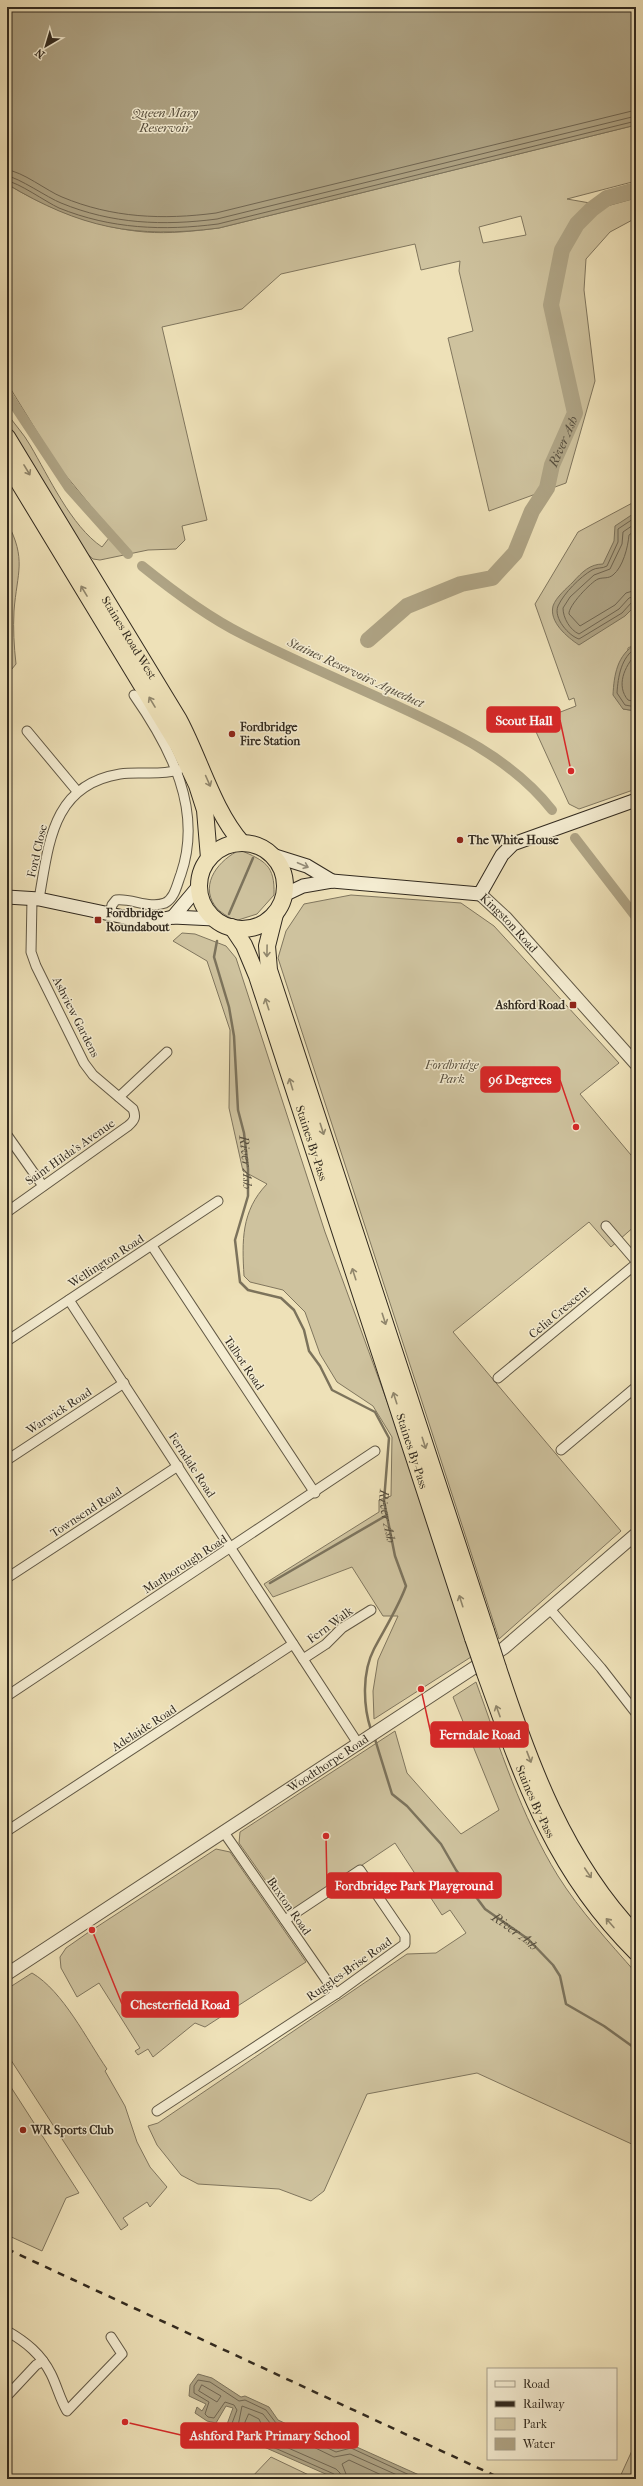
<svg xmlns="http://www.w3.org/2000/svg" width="643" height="2486" font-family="'IM FELL French Canon',serif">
<rect width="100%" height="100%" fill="#eee1b8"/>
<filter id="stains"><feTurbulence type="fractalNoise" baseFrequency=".005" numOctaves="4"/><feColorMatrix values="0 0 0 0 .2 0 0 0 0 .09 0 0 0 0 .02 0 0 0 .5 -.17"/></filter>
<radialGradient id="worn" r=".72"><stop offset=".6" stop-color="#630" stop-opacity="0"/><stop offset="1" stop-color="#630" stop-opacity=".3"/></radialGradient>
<g fill="#cec29e" stroke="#80765e" fill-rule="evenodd">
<path d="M 636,125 L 636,181 L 567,199 L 607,206 L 636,198 L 636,218 L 610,232 L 586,259 L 584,290 L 595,381 L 566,483 L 489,511 L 448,338 L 473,331 L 459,271 L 460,261 L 421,270 L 415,244 L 281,274 L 242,309 L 162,327 L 207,520 L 182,526 L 185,540 L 176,549 L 148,550 L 100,560 L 93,559 L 83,550 L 7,426 L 7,413 C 14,424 24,434 30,445 C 49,477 71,526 102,547 L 113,533 L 58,466 L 7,383 L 7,184 C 48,209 97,228 145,232 C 170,234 194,231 219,228 ZM 521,216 L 526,235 L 483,243 L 479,227 Z"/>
<polygon points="636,501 636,644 628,648 623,709 636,711 636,789 579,809 569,804 532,723 576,706 574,698 569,700 535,604 578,532"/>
<path d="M 7,522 C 27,560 17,572 14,611 C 13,629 14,646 16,664 L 7,675 Z"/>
<path d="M 240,850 C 265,861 275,865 274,895 L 257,914 L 235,921 C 229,917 219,912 215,906 C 199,883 220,859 240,850 Z"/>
<polygon points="351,895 461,903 494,926 619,1063 580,1094 636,1161 636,1225 611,1247 589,1222 453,1332 621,1531 499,1639 278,958 286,931 304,904"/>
<path d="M 182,933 L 195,934 L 226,946 L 236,958 L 325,1232 L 399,1434 L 471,1657 L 374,1719 L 373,1691 L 378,1660 L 398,1616 L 383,1616 L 352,1567 L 273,1597 L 264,1584 L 379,1512 L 379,1500 L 391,1496 L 392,1437 L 373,1406 L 337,1382 L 320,1354 L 305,1312 L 283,1290 L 250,1282 L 244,1276 C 242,1241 241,1211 267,1184 L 243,1171 L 229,1108 L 230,1030 L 207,961 L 173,941 Z"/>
<path d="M 476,1682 C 500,1748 521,1816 558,1876 C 580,1911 609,1942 636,1973 L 636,2146 L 477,2073 L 367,2094 L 324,2191 L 311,2201 L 279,2189 L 198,2184 L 181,2175 L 157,2145 L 148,2126 L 158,2123 L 407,1954 L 436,1953 L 466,1933 L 450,1910 L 442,1915 L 395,1843 L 289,1914 L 239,1843 L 240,1832 L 395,1731 L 407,1773 L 461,1834 L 499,1810 L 453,1697 Z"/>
<polygon points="216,1849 230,1852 306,1962 205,2027 195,2023 153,2057 148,2049 138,2055 135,2051 140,2048 99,1983 77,1997 61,1968 60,1957 66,1948 86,1934"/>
<path d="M 32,1973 C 63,1991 87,2040 107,2069 L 105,2071 L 125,2106 L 137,2142 L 150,2167 L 167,2187 L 150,2207 L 147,2202 L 123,2218 L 128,2225 L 121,2230 L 7,2054 L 7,1989 Z"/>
<polygon points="7,2081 79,2193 66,2198 42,2251 7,2235"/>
<polygon points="636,2442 636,2479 619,2479"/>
<polygon points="271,2457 315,2478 318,2479 250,2479"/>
</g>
<g fill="#aea384" stroke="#7c735c">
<path d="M 7,7 L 636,7 L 636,125 L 219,228 C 135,239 80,228 7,184 Z"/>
<path d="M 636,512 L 636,605 L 625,616 L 579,645 C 567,637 549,622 553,606 C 556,597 567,588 573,582 C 582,572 590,564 603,564 L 614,541 L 615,526 Z"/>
<path d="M 636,644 L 636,711 L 623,709 L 613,695 C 614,675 617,655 636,644 Z"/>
<polygon points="198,2374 212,2378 241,2397 245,2396 269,2407 278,2420 338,2448 350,2444 428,2479 337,2479 232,2433 226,2427 233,2408 226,2406 216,2423 207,2421 195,2413 197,2407 202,2411 206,2404 189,2396 190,2385"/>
</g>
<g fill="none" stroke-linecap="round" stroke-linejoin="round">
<g stroke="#706652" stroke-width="1">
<path d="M 7,170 C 22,171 47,191 62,197 C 112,218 163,220 216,213 L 636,110"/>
<path d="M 7,176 C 18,177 48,198 61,203 C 112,224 163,226 217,219 L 636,116"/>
<path d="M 7,181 C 18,182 46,202 59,208 C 111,229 163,231 218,224 L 636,121"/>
<path d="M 636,517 L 618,529 L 618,542 L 607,566 C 602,569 597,567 592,570 C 580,577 564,593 558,606 C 553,618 569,636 579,639 L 622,613 L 632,602 L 636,601"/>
<path d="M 636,523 L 623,532 L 622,544 L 610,569 L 594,575 L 570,597 L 563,608 C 563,618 570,630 579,634 L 619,609 L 629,598 L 636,596"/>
<path d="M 636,530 L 629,535 C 628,547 623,567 613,575 C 608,579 604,577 598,579 C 591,582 568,606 569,614 L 580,626 L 615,605 L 626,593 L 636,590"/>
<path d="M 636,648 C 621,657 618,677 617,693 L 625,705 L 636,707"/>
<path d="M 636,654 C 624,667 616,686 628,700 L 636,702"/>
<polygon points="202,2385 221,2396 217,2402 199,2391"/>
<polygon points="249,2414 259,2419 264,2430 245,2423"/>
<polyline points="337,2479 334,2474 234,2430 231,2426 237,2410 234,2405 225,2402 214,2418 208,2417 205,2414 209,2402 194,2393 194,2386 198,2380 210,2382 239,2401 245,2400 266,2410 276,2423 336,2452 351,2448 418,2479"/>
<polyline points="342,2479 340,2473 336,2469 238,2426 242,2406 263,2414 274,2428 334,2457 350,2454 406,2479"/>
<polyline points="348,2479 342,2464 349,2460 390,2479"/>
</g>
<g stroke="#7c735c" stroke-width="2.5">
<polyline points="229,914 253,858"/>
<path id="s1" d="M 217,941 L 214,957 L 229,1007 L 234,1036 L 238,1110 L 244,1133 L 248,1169 L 248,1196 L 235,1240 L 240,1282 L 248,1290 L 281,1298 L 294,1310 L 304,1330 L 309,1351 L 320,1366 L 332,1390 L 375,1412 L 389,1438 L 384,1501 L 395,1556 L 406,1586 C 398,1608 385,1628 374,1649 C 362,1672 363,1706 371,1730"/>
<polyline points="270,1583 387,1515"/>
<path id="s2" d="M 374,1736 L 392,1794 L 407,1806 L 441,1844 L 456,1870 L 485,1909 L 528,1939 L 553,1965 L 560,1976 L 566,2004 L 604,2026 L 636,2049"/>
</g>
<g stroke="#aea384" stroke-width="10">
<polyline points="7,394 69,488 128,554"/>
<path d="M 142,566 C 173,591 206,616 242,634 C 291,659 343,681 393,704 C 452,731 511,758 552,810"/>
<polyline points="575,838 636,917"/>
</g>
<path stroke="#aea384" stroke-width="16" id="s3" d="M 368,640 L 407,606 L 461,584 L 492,578 L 515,553 L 532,511 L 547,488 L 552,465 L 575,413 L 551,305 L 562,250 L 577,224 L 592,209 L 607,198 L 636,190"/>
<defs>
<g id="minor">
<polyline points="27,731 77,791"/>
<path d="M 39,899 C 49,843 52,785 120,774 C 140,771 158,776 178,770"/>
<path d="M 110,914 L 112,905 L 116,900 C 132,898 149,909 165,903 C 175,898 177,884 181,874 C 203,810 171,748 134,695"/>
<polyline points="119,1097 167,1052"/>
<polyline points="7,1135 43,1186"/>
<path d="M 7,1212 L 128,1126 C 135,1120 136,1117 133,1109 L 93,1075 L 84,1063 L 36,966 L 31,952 L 32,899"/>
<polyline points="606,1226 636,1261"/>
<polyline points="152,1246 315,1493"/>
<polyline points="69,1300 359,1745"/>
<polyline points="7,1341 218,1201"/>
<polyline points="498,1378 636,1264"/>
<polyline points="561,1450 636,1387"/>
<polyline points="7,1460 124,1383"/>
<polyline points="7,1578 178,1466"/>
<polyline points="549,1608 601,1668 636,1713"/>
<polyline points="303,1659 326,1644 342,1628 371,1610"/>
<polyline points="7,1696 375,1451"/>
<polyline points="7,1831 293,1644"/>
<polyline points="223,1831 336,1994"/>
<polyline points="157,2111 336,1994 405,1944 405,1936 360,1870 285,1920"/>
<path d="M 7,2331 C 26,2342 41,2354 51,2374 C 57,2386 60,2399 67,2411 L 122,2354 L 111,2337"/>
<polyline points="7,2396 36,2365 43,2361"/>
</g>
<g id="tertiary">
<path id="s4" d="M 480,894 L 506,918 L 636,1064"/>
<path id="s5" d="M 7,1974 L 504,1648 L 636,1534"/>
</g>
<g id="secondary">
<polyline points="272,855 307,866 332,881"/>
<polyline points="284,895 303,886 332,881 480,894 502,855 513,844 636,800"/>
<polyline points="7,897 39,899 138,920 155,921 173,917 214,919"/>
<polyline points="173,917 199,886"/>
</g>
<g id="trunk">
<path id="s6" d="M 7,437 L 179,720 C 200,759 213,810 242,843"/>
<polyline points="7,463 178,745 197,785 205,810 209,858"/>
<circle cx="242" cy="886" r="43"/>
<polyline points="275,914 267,946 269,970 486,1631"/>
<path id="s7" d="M 232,927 L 244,945 L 257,976 L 473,1638"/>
<path d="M 498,1668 C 529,1763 565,1861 636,1935"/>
<path id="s8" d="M 485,1673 C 523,1779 554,1871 636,1952"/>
</g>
</defs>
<use href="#minor" stroke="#615845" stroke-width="11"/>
<use href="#tertiary" stroke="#615845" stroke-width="14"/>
<use href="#secondary" stroke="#322a1f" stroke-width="15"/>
<use href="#trunk" stroke="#322a1f" stroke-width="18"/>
<use href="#minor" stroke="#f4ecd1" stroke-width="9"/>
<use href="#tertiary" stroke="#f4ecd1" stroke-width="12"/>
<use href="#secondary" stroke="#f4ecd1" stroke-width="13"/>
<use href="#trunk" stroke="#eee1b8" stroke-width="16"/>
<polyline stroke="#322a1f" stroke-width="2.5" stroke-dasharray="7 7" stroke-linecap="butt" points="7,2249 502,2479"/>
<defs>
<g id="trunk-bridge">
<polyline points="486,1631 498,1668"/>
<polyline points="473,1638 485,1673"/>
</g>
</defs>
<use href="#trunk-bridge" stroke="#322a1f" stroke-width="18" stroke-linecap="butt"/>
<use href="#trunk-bridge" stroke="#eee1b8" stroke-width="16"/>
</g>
<defs><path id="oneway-shaft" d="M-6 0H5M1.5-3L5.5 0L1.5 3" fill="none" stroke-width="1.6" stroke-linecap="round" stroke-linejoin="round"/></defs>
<g stroke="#90866c">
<use href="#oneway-shaft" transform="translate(27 470) rotate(59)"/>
<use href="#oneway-shaft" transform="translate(84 591) rotate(-121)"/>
<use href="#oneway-shaft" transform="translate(152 702) rotate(-121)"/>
<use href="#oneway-shaft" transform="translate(208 781) rotate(66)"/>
<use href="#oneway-shaft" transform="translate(267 951) rotate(91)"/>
<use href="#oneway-shaft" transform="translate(267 1004) rotate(-108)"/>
<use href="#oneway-shaft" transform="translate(291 1084) rotate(-107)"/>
<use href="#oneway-shaft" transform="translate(322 1129) rotate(72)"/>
<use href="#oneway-shaft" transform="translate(354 1274) rotate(-108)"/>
<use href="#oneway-shaft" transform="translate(384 1319) rotate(72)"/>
<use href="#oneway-shaft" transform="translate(395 1398) rotate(-108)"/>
<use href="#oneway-shaft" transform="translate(424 1443) rotate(72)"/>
<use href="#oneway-shaft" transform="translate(461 1601) rotate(-108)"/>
<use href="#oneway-shaft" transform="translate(498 1711) rotate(-110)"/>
<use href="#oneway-shaft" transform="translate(529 1757) rotate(69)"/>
<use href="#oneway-shaft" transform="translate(588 1873) rotate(56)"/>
<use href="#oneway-shaft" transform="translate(610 1923) rotate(-131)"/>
</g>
<use stroke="#938b78" href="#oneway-shaft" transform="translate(303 865) rotate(23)"/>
<g fill="#8f2418" stroke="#f4ecd1" stroke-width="1.5">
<circle cx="232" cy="734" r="4"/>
<circle cx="460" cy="840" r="4"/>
<rect x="94" y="916" width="8" height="8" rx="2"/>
<rect x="569" y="1001" width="8" height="8" rx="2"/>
<circle cx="23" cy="2130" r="4"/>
</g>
<g text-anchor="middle" stroke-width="3" stroke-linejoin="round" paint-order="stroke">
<g font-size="12" fill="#322a1f" stroke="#f4ecd1">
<text dy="4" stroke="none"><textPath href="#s6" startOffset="235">Staines Road West</textPath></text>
<text transform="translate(37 851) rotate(-77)" y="4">Ford Close</text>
<text dy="4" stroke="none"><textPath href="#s4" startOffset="41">Kingston Road</textPath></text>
<text transform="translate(76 1017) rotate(63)" y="4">Ashview Gardens</text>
<text dy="4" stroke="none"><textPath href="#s7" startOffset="231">Staines By-Pass</textPath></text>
<text transform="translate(70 1152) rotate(-35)" y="4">Saint Hilda's Avenue</text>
<text transform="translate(106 1261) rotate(-33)" y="4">Wellington Road</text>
<text transform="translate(559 1312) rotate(-40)" y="4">Celia Crescent</text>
<text transform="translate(244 1363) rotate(56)" y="4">Talbot Road</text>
<text transform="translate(59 1411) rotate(-33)" y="4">Warwick Road</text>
<text dy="4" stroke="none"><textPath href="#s7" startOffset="555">Staines By-Pass</textPath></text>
<text transform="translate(192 1465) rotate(57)" y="4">Ferndale Road</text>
<text transform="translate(86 1512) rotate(-33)" y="4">Townsend Road</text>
<text transform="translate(185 1564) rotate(-33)" y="4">Marlborough Road</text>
<text transform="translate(330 1625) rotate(-36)" y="4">Fern Walk</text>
<text transform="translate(144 1728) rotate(-33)" y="4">Adelaide Road</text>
<text dy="4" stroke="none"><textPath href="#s5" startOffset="384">Woodthorpe Road</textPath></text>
<text dy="4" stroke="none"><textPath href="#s8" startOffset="138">Staines By-Pass</textPath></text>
<text transform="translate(289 1906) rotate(55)" y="4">Buxton Road</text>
<text transform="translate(349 1969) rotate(-35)" y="4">Ruggles-Brise Road</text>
</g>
<g font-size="12" font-weight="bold" fill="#322a1f" stroke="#f4ecd1" text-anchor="start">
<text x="240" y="731">Fordbridge<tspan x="240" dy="14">Fire Station</tspan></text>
<text x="468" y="844">The White House</text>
<text x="106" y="917">Fordbridge<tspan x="106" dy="14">Roundabout</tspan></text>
<text x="565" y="1009" text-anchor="end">Ashford Road</text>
<text x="31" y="2134">WR Sports Club</text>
</g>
<g font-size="12" font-style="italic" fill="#59503f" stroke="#f4ecd1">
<text x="452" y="1069">Fordbridge<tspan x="452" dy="14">Park</tspan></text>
</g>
<g font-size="13" font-style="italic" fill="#574e3d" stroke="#f4ecd1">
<text x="165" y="117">Queen Mary<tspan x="165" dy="15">Reservoir</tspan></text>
<text dy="5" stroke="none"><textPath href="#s3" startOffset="298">River Ash</textPath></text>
<text transform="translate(356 672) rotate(25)" y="5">Staines Reservoirs Aqueduct</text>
<text dy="5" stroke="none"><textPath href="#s1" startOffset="225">River Ash</textPath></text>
<text dy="5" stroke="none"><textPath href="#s1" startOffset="656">River Ash</textPath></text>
<text dy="5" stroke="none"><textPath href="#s2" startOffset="247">River Ash</textPath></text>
</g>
</g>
<path fill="none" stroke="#d62828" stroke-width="1.5" d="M571 771L560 720M576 1127L560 1080M421 1689L431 1734M326 1836L327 1886M92 1930L122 2004M125 2422L181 2435"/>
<g fill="#d62828" stroke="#f4ecd1" stroke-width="1.5">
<circle cx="571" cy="771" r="4"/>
<circle cx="576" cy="1127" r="4"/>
<circle cx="421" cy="1689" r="4"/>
<circle cx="326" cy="1836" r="4"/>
<circle cx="92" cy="1930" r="4"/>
<circle cx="125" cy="2422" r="4"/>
</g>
<g fill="#d62828" stroke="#d62828" stroke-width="1.5">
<rect x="487" y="707" width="73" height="25" rx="4"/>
<rect x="481" y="1067" width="79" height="25" rx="4"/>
<rect x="431" y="1722" width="97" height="25" rx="4"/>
<rect x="327" y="1873" width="174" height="25" rx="4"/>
<rect x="122" y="1992" width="116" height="25" rx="4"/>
<rect x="181" y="2423" width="177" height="25" rx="4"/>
</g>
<g font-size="13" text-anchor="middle" font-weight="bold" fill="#fff">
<text x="524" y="725">Scout Hall</text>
<text x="520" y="1084">96 Degrees</text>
<text x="480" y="1739">Ferndale Road</text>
<text x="414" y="1890">Fordbridge Park Playground</text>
<text x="180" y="2009">Chesterfield Road</text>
<text x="270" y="2440">Ashford Park Primary School</text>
</g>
<rect width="643" height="2486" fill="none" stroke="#eee1b8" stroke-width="24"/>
<rect x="8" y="8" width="627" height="2470" fill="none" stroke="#322a1f" stroke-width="2"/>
<rect x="12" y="12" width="619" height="2462" fill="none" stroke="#322a1f"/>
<rect x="487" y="2368" width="130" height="92" fill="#f4ecd1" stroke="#a69e8a"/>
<rect x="495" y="2381" width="20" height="6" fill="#f4ecd1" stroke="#a69e8a"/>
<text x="523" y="2388" font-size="12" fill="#322a1f">Road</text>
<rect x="495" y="2401" width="20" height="6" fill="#322a1f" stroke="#a69e8a"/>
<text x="523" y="2408" font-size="12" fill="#322a1f">Railway</text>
<rect x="495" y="2418" width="20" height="12" fill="#cec29e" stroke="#a69e8a"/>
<text x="523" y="2428" font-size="12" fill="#322a1f">Park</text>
<rect x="495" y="2438" width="20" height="12" fill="#aea384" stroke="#a69e8a"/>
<text x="523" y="2448" font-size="12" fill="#322a1f">Water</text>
<g transform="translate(46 46) rotate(218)" stroke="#f4ecd1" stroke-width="3" paint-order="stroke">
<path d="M0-3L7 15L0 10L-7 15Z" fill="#322a1f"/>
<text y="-6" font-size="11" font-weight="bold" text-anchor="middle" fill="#322a1f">N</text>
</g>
<rect width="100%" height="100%" filter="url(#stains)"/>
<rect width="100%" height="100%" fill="url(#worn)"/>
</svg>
